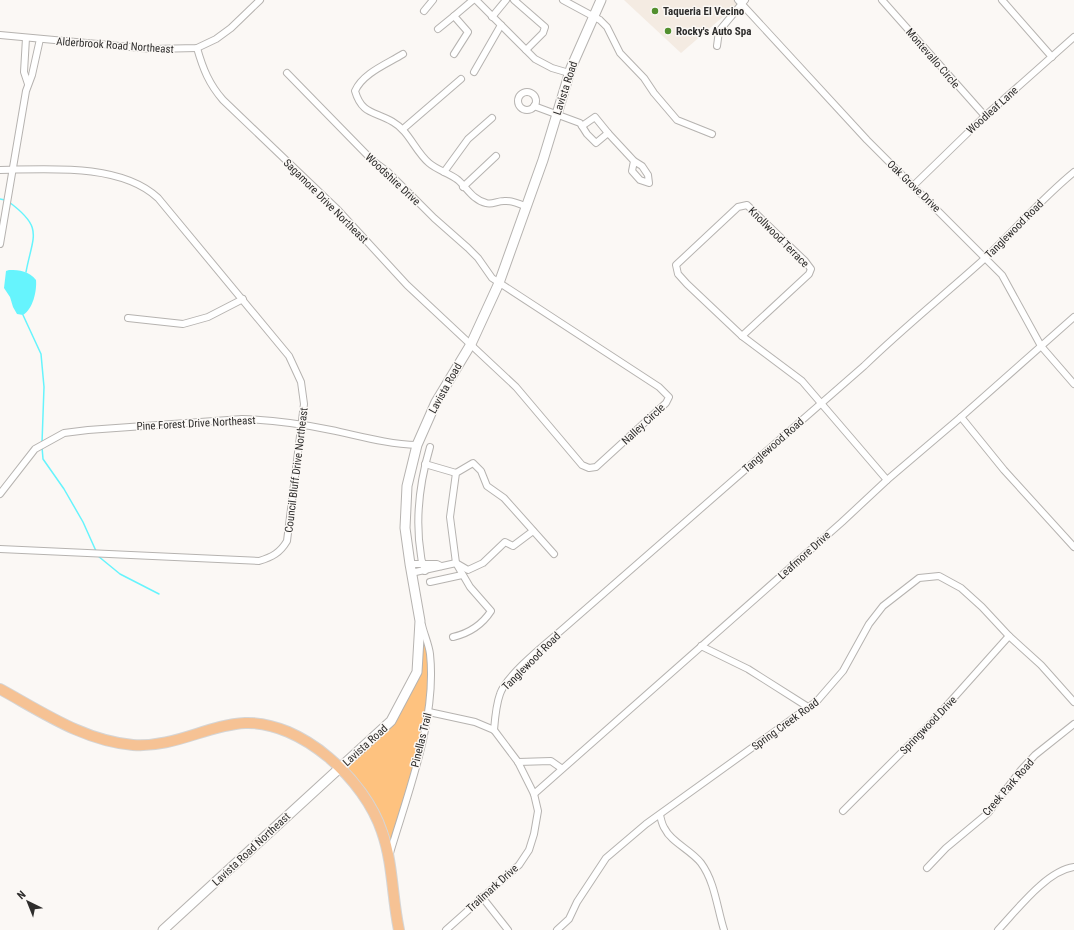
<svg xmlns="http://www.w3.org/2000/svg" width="1074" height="930" font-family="'Roboto Condensed',sans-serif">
<rect width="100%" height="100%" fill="#fbf8f5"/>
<polygon fill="#f4ebe2" points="624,0 736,0 739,3 681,53"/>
<polygon fill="#fec27f" points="420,621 430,652 428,719 390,846 344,774 371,739 391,721 417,672"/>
<path fill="#66f4fd" d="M 9,270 C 20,270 29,271 36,280 C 37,291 33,309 23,315 L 17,314 L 13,307 L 10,297 L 4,288 L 6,271 Z"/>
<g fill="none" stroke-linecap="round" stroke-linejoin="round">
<g stroke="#66f4fd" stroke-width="1.5">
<polyline points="0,199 5,200"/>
<path d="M 9,202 C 44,228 33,235 26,272"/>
<polyline points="23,315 41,354 44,387 42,443"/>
<polyline points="42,447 43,459 64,489 83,522 96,551"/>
<polyline points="98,556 120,574 159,594"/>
</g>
<defs>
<g id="minor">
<polyline points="476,0 535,59 552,68 569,73"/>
<polyline points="514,0 545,27 543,33 526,50"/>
<polyline points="563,0 600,20 607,27 620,53 644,78 654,93 677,120 712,134"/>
<polyline points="738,0 867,140 1002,275 1041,346 1074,384"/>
<polyline points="882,0 985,116"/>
<polyline points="1002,0 1052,57"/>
<polyline points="424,11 433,0"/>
<polyline points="492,17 506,0"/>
<polyline points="438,29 454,16"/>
<polyline points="0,35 152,49 197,48 216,39 231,28 260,0"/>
<polyline points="26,38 24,72 28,84"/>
<polyline points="717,46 719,31 745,0"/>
<path d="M 197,48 C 203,69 209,84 223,100 L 338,210 L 407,285 L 516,387 L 582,465 L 589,468 L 596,467 L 666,403 L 669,397 L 659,387 L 492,278 L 478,258 L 468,248 L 434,218 L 388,172 L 373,161 L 287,73"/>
<path d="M 403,54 C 387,64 363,73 355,91 C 362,115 375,111 393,122 C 409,131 415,151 429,163 C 437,170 449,173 458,180 C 467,188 473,200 486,203 C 492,205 497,201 504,201 C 512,200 520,204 527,207"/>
<polyline points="454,54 468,32 454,16 473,0"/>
<polyline points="474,72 501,25"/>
<circle cx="527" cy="101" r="9"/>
<polyline points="534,106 580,123 587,134 596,143 608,133 634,161 642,166 648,175 649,183 640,180 632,171 634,161"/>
<polyline points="582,126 595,117 608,133"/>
<polyline points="403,129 461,79"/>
<path d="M 0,170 C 48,169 121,163 158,198 L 289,356 L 301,382 L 304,404 L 287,541 C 280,553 272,557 259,561 L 0,549"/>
<polyline points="444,172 468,139 492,118"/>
<polyline points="913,186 985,116 1074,37"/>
<polyline points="463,187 496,156"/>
<polygon points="747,205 805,261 811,269 809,274 742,336 687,284 678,274 676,265 738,207"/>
<polyline points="0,244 26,91 32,75 40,39"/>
<polyline points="128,318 183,324 208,317 243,299"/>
<polyline points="742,336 802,381 887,480"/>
<polyline points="961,417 1004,470 1074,547"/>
<polyline points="425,464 456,473"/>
<path d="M 0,494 L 35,449 L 64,433 L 88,430 L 242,419 C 272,420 302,424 331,430 C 360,436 387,444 417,445"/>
<polyline points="410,564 437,564 441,566"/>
<path d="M 425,571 C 424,565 421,561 421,556 C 415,520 420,481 430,447"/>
<polyline points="411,573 456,563 468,570 483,563 505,542 513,546 533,531"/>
<polyline points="430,582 462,575"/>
<path d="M 453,637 C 470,633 482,625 491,611 L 470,587 L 456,563 L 450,517 L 456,473 L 473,463 L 481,471 L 487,486 L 504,498 L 554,554"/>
<polyline points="701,646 748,669 808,707"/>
<polyline points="429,712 475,722 494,730 518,762 534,794 538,811 534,834 529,850 519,865 446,930"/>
<path d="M 494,730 C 495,718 496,705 500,694 C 506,675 548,642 564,628 L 864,366 C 902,329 943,296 982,261 C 1013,232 1041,199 1074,172"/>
<polyline points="518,762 551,761 561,768"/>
<polyline points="534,794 842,522 887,480 961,417 1074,317"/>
<polyline points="843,811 933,721 1009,636"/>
<path d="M 660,815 C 661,819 662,825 665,829 C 671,842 691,850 701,863 C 715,882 717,908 724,930"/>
<path d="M 390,853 C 408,792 437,719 430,654 C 429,645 424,634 422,625"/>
<polyline points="927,868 946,848 988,813 1021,770 1035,755 1074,724"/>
<polyline points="482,897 508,930"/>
<polyline points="557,930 569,919 577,902 606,858 646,824 817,701 843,671 869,624 883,606 919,578 939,576 961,588 982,607 1009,636 1041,665 1074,702"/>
<path d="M 998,930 C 1017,910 1046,871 1074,867"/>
</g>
<polyline id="secondary" points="163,930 391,721 417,672 420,621 410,564 405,528 407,486 417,445 436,402 471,344 499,283 543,160 571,68 601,0"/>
<path id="primary" d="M 0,689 C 42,712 84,741 133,745 C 174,748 207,725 245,723 C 302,721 365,780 382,832 C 393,863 392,897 399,930"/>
</defs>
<use href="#minor" stroke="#b6b3b0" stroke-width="8"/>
<use href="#secondary" stroke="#b6b3b0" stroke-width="11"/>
<use href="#primary" stroke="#d5d5d5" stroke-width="12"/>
<use href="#minor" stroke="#fff" stroke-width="6"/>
<use href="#secondary" stroke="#fff" stroke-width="9"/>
<use href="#primary" stroke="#f6c294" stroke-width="10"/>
</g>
<g fill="#528f2e" stroke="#fbf8f5" stroke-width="1.5">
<circle cx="655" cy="11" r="4"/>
<circle cx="668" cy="31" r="4"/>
</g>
<g text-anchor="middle" stroke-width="3" stroke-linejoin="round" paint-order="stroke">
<g font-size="11" font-weight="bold" fill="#2e2d2c" stroke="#fbf8f5" text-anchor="start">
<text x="663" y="15">Taqueria El Vecino</text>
<text x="676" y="35">Rocky's Auto Spa</text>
</g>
<g font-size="11" fill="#2e2d2c" stroke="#fbf8f5">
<text transform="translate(115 45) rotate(4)" y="4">Alderbrook Road Northeast</text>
<text transform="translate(933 58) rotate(49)" y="4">Montevallo Circle</text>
<text transform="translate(565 88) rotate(-72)" y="4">Lavista Road</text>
<text transform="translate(992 110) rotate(-42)" y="4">Woodleaf Lane</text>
<text transform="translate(393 179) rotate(43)" y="4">Woodshire Drive</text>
<text transform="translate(914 186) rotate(44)" y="4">Oak Grove Drive</text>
<text transform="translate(326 201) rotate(45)" y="4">Sagamore Drive Northeast</text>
<text transform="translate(1014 229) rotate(-45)" y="4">Tanglewood Road</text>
<text transform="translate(779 237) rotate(45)" y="4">Knollwood Terrace</text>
<text transform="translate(445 388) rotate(-61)" y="4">Lavista Road</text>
<text transform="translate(196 423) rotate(-3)" y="4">Pine Forest Drive Northeast</text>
<text transform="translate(643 424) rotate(-43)" y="4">Nalley Circle</text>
<text transform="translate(773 445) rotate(-41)" y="4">Tanglewood Road</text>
<text transform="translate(296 470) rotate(-83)" y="4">Council Bluff Drive Northeast</text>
<text transform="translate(804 555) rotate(-42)" y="4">Leafmore Drive</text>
<text transform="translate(531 661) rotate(-45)" y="4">Tanglewood Road</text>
<text transform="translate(785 724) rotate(-36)" y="4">Spring Creek Road</text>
<text transform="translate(928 725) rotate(-46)" y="4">Springwood Drive</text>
<text transform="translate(421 740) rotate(-76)" y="4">Pinellas Trail</text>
<text transform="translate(365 745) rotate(-42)" y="4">Lavista Road</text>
<text transform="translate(1008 787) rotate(-49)" y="4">Creek Park Road</text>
<text transform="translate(251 849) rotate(-43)" y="4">Lavista Road Northeast</text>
<text transform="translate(492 888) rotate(-42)" y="4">Trailmark Drive</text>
</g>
</g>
<g transform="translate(28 902) rotate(317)" stroke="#fbf8f5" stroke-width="3" paint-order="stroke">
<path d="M0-3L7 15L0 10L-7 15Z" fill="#2e2d2c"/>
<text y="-6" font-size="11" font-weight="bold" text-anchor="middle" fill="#2e2d2c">N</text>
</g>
</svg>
